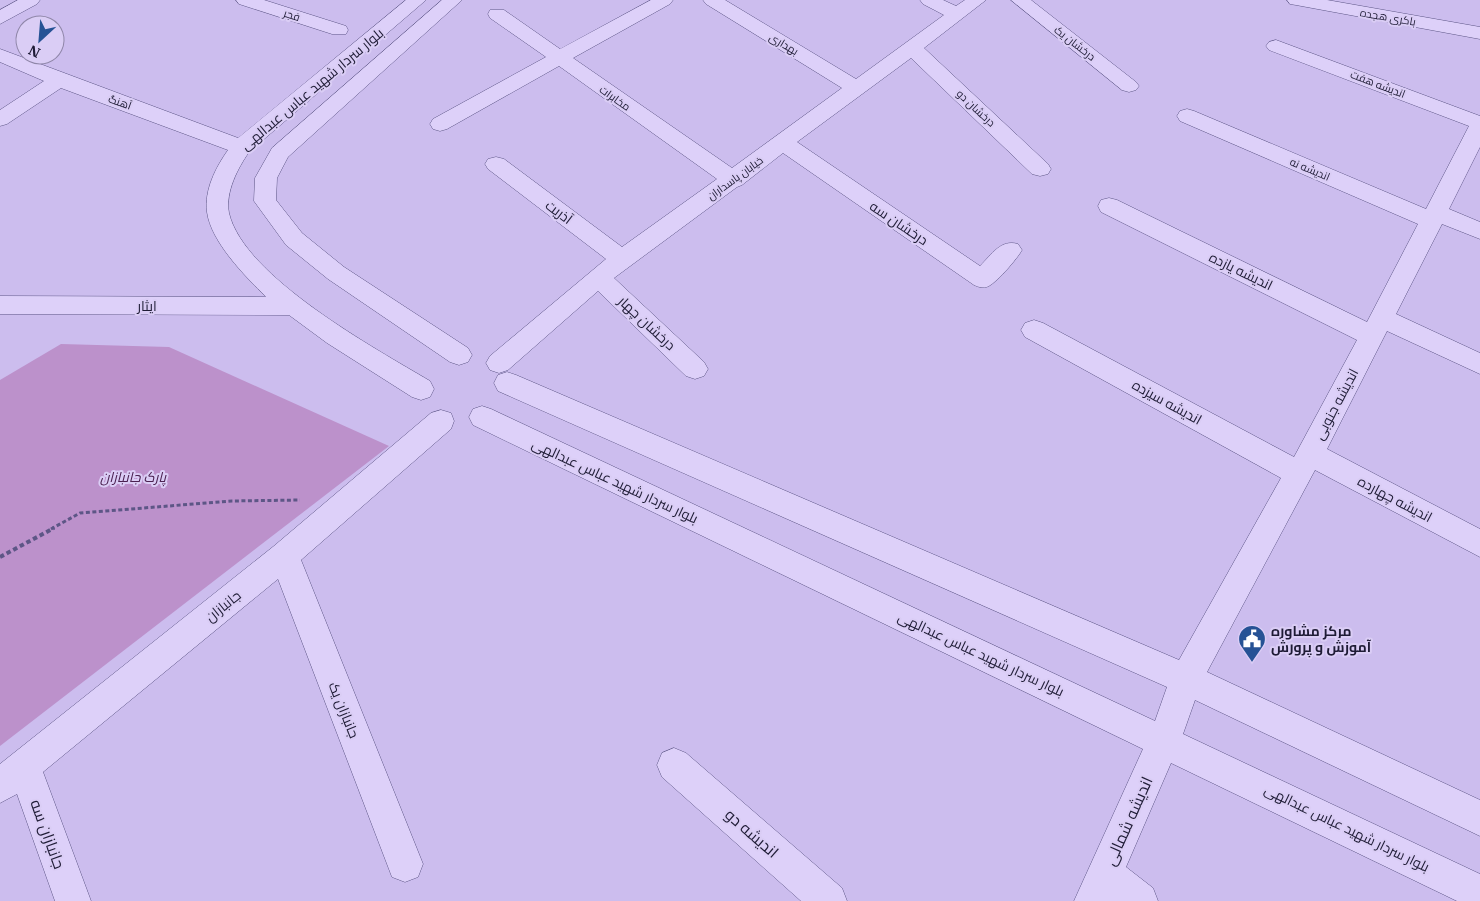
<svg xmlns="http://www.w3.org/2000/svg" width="1480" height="901" font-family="'IBM Plex Serif',Cairo,serif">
<rect width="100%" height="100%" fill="#ccbdee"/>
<polygon fill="#bc91cb" points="61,344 169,347 389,446 0,746 0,380"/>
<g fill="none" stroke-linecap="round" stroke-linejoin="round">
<defs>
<g id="minor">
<polygon points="18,0 40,0 37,4 0,24 0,10"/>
<polygon points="236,0 264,0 346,26 348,30 346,34 332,34 239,4"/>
<path d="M 406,0 L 426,0 L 249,152 C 238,168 225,192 229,213 C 244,277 376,349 430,381 L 434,389 L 430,397 L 421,400 L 412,397 L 327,343 L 289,315 L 0,314 L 0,296 L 266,297 C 245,276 211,242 207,212 C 204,190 216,167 228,150 L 61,88 L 7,124 L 0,126 L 0,110 L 44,81 L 0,62 L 0,49 L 238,138 Z"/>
<polygon points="442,0 462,0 288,157 277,178 276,200 302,233 344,267 468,348 472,355 468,362 459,365 450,362 328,279 286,245 254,201 255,178 272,148"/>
<path d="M 651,0 L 673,0 L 670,4 L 573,58 L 732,168 L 842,88 L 706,4 L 703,0 L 725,0 L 856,79 L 944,15 L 923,4 L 920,0 L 943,0 L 956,6 L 965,0 L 986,0 L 924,48 L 1048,164 L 1051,169 L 1048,174 L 1040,176 L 1032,174 L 911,58 L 797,142 L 980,266 C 992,254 1001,239 1018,244 L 1022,250 C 1017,259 998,281 989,286 C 983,289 979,287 974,285 L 783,153 L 742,185 L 737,187 L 614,278 L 704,362 L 708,369 L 704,376 L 695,379 L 686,376 L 598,291 L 508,370 L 499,373 L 490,370 L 486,363 L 490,356 L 606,259 L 488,169 L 485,164 L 488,159 L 496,157 L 504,159 L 622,247 L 717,179 L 559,66 L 447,129 L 440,131 L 433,129 L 430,124 L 433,119 L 546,57 L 490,18 L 488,14 L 490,10 L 504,10 L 560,49 Z"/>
<polygon points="1011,0 1031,0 1136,82 1139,86 1136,90 1129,92 1122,90"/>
<polygon points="1287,0 1327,0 1480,27 1480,39 1296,5 1290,4"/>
<polygon points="1276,40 1480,116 1480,147 1449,209 1480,222 1480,239 1442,224 1396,314 1480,353 1480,374 1387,331 1327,449 1480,529 1480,557 1315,470 1207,672 1480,800 1480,836 1195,700 1183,734 1480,874 1480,901 1457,901 1171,763 1126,867 1153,888 1158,901 1074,901 1143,749 473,425 469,417 473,409 482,406 491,409 1155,721 1167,687 498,391 494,383 498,375 507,372 516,375 1179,660 1281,478 1025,337 1021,330 1025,323 1034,320 1043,323 1294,457 1357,340 1101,212 1098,206 1101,200 1109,198 1117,200 1367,322 1418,224 1180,121 1177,116 1180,111 1187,109 1194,111 1426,209 1469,126 1269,50 1266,46 1269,42"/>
<polygon points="441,410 451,413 454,421 451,429 301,560 423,864 418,877 405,882 392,877 278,579 43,772 91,901 55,901 17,794 0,803 0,764 274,546 431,413"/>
<polygon points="674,748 686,753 842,888 847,901 801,901 662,777 657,765 662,753"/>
</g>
</defs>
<use href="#minor" stroke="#5d5686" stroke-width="1"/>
<polyline stroke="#5d5686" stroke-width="3" stroke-dasharray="4 2.5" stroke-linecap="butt" points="51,529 80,513 232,501 300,500"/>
<polyline stroke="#5d5686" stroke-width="4" stroke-dasharray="4.5 3" stroke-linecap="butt" points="0,557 54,528"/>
<use href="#minor" fill="#ddd0f9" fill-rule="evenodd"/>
</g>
<defs>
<symbol id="civic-pin" viewBox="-11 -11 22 30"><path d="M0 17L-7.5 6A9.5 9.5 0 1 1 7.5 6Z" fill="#265295" stroke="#dacdf5"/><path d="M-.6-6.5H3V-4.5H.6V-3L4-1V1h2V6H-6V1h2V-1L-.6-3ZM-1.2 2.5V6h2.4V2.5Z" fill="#fff"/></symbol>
</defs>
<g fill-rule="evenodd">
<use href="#civic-pin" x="1236" y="623" width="32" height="43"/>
</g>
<g text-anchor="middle" stroke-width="4" stroke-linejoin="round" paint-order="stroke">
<g font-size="11" fill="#1e1b35" stroke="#dacdf5">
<text transform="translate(292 15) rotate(18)" y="4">فجر</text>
<text transform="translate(1388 17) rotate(10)" y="4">باکری هجده</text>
<text transform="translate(1075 43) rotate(38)" y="4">درخشان یک</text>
<text transform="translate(784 44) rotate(31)" y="4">بهداری</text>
<text transform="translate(1378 84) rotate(21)" y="4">اندیشه هفت</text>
<text transform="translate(615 98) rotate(35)" y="4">مخابرات</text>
<text transform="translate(120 102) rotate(20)" y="4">آهنگ</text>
<text transform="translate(976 108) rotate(43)" y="4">درخشان دو</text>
<text transform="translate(1310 169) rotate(23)" y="4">اندیشه نه</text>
<text transform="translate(735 178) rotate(-36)" y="4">خیابان پاسداران</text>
</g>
<g font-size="14" fill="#1e1b35" stroke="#dacdf5">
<text transform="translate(312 89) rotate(-40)" y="5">بلوار سردار شهید عباس عبدالهی</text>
<text transform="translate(559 212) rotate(37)" y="5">آذریت</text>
<text transform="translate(899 223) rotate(34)" y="5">درخشان سه</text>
<text transform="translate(1241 271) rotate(26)" y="5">اندیشه یازده</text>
<text x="147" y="311">ایثار</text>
<text transform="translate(647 323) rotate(43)" y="5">درخشان چهار</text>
<text transform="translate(1167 402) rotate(29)" y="5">اندیشه سیزده</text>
<text transform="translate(1336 404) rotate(-62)" y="5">اندیشه جنوبی</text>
<text transform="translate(615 481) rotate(25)" y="5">بلوار سردار شهید عباس عبدالهی</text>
<text transform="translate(1395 499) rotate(28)" y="5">اندیشه چهارده</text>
<text transform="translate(223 606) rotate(-39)" y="5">جانبازان</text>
<text transform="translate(981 654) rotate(25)" y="5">بلوار سردار شهید عباس عبدالهی</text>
<text transform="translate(344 710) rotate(68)" y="5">جانبازان یک</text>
<text transform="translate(1347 828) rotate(26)" y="5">بلوار سردار شهید عباس عبدالهی</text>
</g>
<g font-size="14" font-style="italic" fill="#4b2251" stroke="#dacdf5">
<text x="133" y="482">پارک جانبازان</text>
</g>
<g font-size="14" font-weight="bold" fill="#1e1b35" stroke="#dacdf5" text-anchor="start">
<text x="1271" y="636">مرکز مشاوره<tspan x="1271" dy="16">آموزش و پرورش</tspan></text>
</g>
<g font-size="16" fill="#1e1b35" stroke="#dacdf5">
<text transform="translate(1128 821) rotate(-66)" y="6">اندیشه شمالی</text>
<text transform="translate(752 833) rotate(41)" y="6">اندیشه دو</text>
<text transform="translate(48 834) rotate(70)" y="6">جانبازان سه</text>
</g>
</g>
<g transform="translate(40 40) rotate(206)"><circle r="24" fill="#dacdf5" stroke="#8f86a8"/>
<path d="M0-4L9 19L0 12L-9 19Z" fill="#265295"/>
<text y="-8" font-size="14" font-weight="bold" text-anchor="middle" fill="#1e1b35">N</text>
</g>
</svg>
